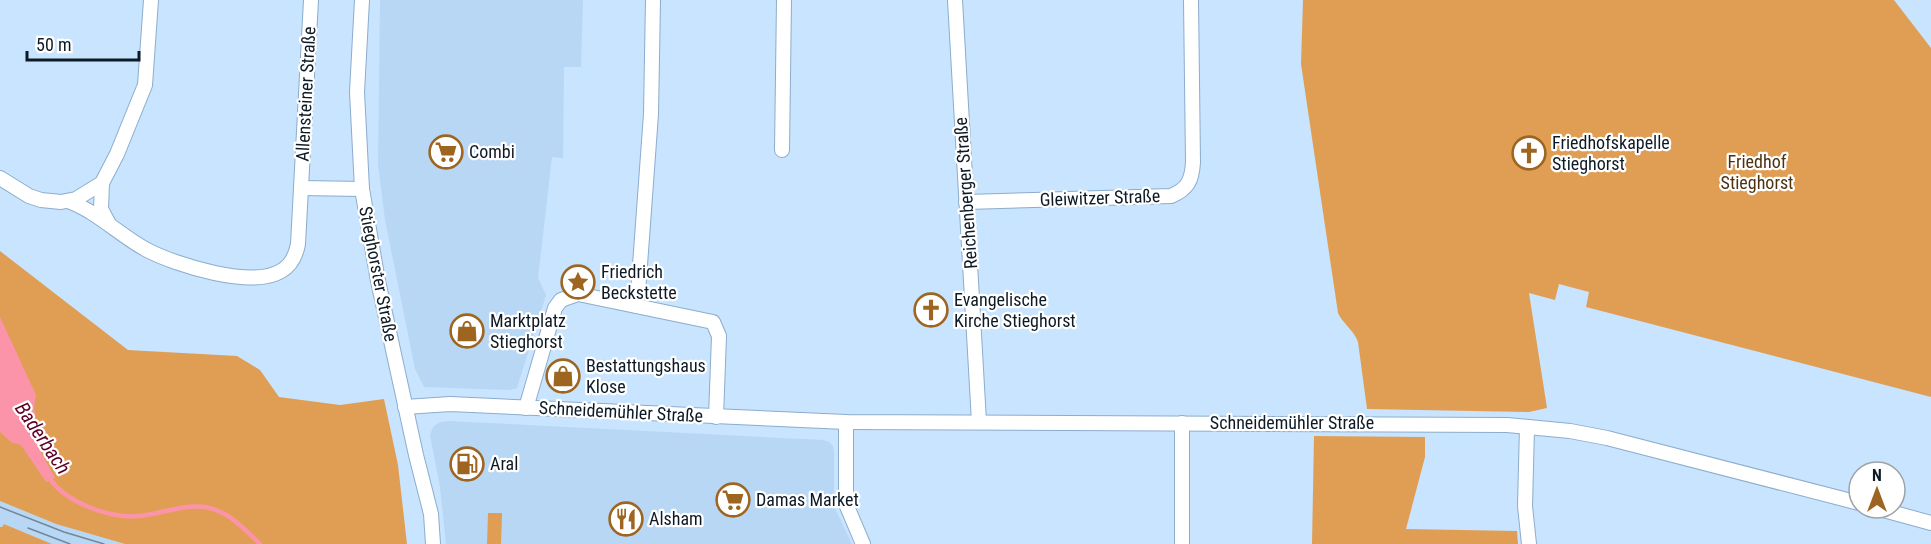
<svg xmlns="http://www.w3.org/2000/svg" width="1931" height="544" font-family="'Roboto Condensed',sans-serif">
<rect width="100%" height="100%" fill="#c8e4fe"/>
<g fill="#b8d7f5">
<polygon points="380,0 583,0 581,67 564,67 563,158 552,157 538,278 546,295 517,388 509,390 424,387 415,369 385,220 378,164"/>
<polygon points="449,421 823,440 829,442 833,446 834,452 834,506 852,544 446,544 440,487 430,435 433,427 440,422"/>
<polygon points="0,501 56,524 125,544 52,544 4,524 2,527 0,527"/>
</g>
<g fill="#e09e55">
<path d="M 1303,0 L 1894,0 L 1931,48 L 1931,397 L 1586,307 L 1589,292 L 1559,284 L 1555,300 L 1529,293 L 1547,408 L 1529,412 L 1367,409 L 1358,342 C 1354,330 1343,324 1338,313 L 1301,64 Z"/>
<polygon points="0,251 128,350 237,356 260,370 279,397 340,405 384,399 398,465 407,544 125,544 56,524 0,501"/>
<polygon points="1314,436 1425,437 1425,457 1406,529 1517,531 1518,544 1312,544"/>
<polygon points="488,513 502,513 501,544 487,544"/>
<polygon points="4,524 52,544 0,544 0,527 2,527"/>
</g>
<polygon fill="#fb94a9" points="0,317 36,395 34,408 38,427 31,434 55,478 46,482 21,445 11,442 0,432"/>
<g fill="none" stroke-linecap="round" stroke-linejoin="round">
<path stroke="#fb94a9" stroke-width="4.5" d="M 49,477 C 64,502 110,519 139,516 C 163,514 192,500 216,510 C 234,517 246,531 260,544"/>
<defs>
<g id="minor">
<polyline points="362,0 357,92 362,189 378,281 416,455 431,514 433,544"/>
<polyline points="955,0 979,422"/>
<polyline points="782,150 784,0"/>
<polyline points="0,178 29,196 41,200 61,202 76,199 102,183 117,154 145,85 151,0"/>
<polyline points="102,183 101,209 108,222"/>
<polyline points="301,188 362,189"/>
<path d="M 68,201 C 98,212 119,235 147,250 C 176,265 252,289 281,271 C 292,265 296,255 298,244 L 311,0"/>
<path d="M 966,202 L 1171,196 C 1188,189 1192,180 1193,162 L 1191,0"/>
<polyline points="637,306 651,114 653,0"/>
<polyline points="405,407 450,404 846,422 1507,425 1570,431 1607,438 1859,503"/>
<polyline points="526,408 555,308 561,300 578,294 713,322 719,336 716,417"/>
<polyline points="846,422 846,504 863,544"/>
<polyline points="1182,423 1182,544"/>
<polyline points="1527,427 1525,506 1529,544"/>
<polyline points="1876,508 1931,523"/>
</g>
</defs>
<use href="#minor" stroke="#8cadcc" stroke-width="16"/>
<use href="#minor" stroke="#fff" stroke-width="14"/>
<g stroke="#72879a" stroke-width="1.5">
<polyline points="0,507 64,532 104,544"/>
<polyline points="28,528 70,544"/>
</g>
</g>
<defs>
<symbol id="supermarket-ring" viewBox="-11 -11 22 22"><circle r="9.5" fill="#fff" stroke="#9d6520" stroke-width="1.5"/><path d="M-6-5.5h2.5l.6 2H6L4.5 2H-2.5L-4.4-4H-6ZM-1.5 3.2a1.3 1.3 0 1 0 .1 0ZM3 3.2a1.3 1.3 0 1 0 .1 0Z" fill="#9d6520"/></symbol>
<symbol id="church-ring" viewBox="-11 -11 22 22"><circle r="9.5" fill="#fff" stroke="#9d6520" stroke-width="1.5"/><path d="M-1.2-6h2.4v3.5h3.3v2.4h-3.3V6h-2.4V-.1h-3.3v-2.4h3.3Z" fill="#9d6520"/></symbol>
<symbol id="sight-ring" viewBox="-11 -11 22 22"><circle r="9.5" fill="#fff" stroke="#9d6520" stroke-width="1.5"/><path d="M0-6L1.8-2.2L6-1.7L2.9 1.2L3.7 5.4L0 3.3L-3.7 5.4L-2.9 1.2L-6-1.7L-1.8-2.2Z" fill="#9d6520"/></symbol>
<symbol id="shop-ring" viewBox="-11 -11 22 22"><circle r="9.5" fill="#fff" stroke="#9d6520" stroke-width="1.5"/><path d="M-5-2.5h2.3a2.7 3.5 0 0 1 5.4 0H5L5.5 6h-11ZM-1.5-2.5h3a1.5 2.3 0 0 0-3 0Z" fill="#9d6520"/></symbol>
<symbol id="fuel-ring" viewBox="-11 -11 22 22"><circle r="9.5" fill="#fff" stroke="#9d6520" stroke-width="1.5"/><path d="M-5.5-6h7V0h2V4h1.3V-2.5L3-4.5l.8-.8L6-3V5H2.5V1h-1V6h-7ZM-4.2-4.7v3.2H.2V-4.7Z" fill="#9d6520"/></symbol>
<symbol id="restaurant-ring" viewBox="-11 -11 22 22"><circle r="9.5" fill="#fff" stroke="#9d6520" stroke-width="1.5"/><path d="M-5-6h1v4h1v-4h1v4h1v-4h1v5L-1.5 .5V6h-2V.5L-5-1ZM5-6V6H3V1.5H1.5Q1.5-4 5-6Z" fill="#9d6520"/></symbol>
</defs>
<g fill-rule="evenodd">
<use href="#supermarket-ring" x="427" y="133" width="38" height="38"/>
<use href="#church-ring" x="1510" y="134" width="38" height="38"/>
<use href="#sight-ring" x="559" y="263" width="38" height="38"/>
<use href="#church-ring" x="912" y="291" width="38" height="38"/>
<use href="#shop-ring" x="448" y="312" width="38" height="38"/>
<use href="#shop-ring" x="544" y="357" width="38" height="38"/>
<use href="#fuel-ring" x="448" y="445" width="38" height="38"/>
<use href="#supermarket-ring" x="714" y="481" width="38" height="38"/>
<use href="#restaurant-ring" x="607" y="500" width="38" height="38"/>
</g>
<g text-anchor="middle" stroke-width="4.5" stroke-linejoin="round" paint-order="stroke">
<g font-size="18" fill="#0d1a25" stroke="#fff">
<text transform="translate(306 94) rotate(-87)" y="6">Allensteiner Straße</text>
<text transform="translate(966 193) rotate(-94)" y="6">Reichenberger Straße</text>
<text transform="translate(1100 198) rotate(-2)" y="6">Gleiwitzer Straße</text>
<text transform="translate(378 274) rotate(79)" y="6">Stieghorster Straße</text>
<text transform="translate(621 412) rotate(3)" y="6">Schneidemühler Straße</text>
<text x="1292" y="429">Schneidemühler Straße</text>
</g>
<g font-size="18" fill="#0d1a25" stroke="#fff" text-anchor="start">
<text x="1552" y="149">Friedhofskapelle<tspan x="1552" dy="21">Stieghorst</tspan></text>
<text x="469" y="158">Combi</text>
<text x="601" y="278">Friedrich<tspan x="601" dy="21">Beckstette</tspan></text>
<text x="954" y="306">Evangelische<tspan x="954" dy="21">Kirche Stieghorst</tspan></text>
<text x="490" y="327">Marktplatz<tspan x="490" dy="21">Stieghorst</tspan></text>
<text x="586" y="372">Bestattungshaus<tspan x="586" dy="21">Klose</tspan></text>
<text x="490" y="470">Aral</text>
<text x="756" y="506">Damas Market</text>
<text x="649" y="525">Alsham</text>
</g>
<g font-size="18" fill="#4e3210" stroke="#fff">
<text x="1757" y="168">Friedhof<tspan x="1757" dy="21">Stieghorst</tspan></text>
</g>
<g font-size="20" font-style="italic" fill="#5d0024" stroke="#fff">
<text transform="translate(43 438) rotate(56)" y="7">Baderbach</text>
</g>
</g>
<g transform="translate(1877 490)"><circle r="28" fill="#ffffff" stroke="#9ea3a8" stroke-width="1.5"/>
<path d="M0-4.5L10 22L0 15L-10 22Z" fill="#9d6520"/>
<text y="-9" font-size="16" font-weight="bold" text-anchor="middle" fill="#0d1a25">N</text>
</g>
<path d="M27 51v9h112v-9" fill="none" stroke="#0d1a25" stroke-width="3"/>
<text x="36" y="51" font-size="18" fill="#0d1a25" stroke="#ffffff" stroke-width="4.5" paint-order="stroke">50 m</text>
</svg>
